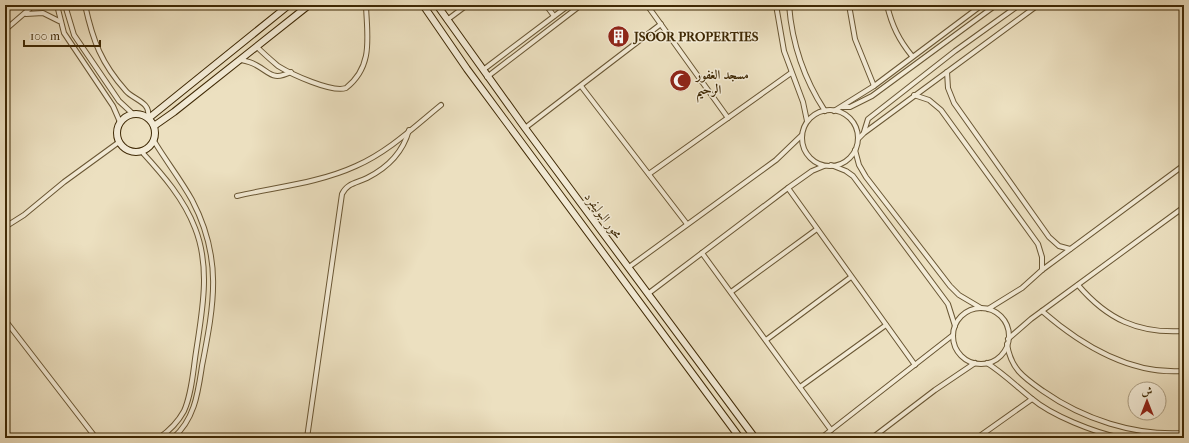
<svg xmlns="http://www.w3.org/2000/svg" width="1189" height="443" font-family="'IM FELL French Canon',Amiri,serif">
<rect width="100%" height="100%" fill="#ece0c0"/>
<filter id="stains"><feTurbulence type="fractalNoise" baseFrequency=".005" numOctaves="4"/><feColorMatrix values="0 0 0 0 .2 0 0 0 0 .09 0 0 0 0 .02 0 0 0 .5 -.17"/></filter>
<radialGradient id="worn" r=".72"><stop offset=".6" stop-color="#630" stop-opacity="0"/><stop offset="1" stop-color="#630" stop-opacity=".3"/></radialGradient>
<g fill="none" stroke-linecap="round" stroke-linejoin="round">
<defs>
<g id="street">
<polyline points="57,5 64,33 113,106 120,122"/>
<polyline points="65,5 74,35 119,101 133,114"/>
<path d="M 85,5 C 93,41 101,63 126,91 C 134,100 151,102 148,117"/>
<polyline points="546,5 554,16"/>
<polyline points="647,5 728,118"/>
<polyline points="776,5 784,51 803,102 807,121"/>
<path d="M 789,5 C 792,43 804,79 825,111"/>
<polyline points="849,5 855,39 874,86"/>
<path d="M 887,5 C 892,26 899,40 912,56"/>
<polyline points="1182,5 1184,8"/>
<polyline points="26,14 43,13 59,21"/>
<polyline points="447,20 467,5"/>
<polyline points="5,30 34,5"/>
<path d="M 257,47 C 264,54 271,60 278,66 C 291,74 332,93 346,88 C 374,66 367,36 366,5"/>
<path d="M 241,60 C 246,61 251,62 256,65 C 271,73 272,81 291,72"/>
<polyline points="483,70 569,5"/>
<polyline points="947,72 948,88 954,103 1049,237 1059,246 1070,249"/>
<polyline points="487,77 581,5"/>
<polyline points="581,86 687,224"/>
<polyline points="914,95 929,100 941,110 1038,244 1042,257 1042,270"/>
<polyline points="842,107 850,107 872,96 996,5"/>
<circle cx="830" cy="138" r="28"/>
<polyline points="834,111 874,86 982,5"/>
<polyline points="525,128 661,24"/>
<polyline points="864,132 868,119 955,51 1019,5"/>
<polyline points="858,139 864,133 1038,5"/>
<path d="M 154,141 C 166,161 181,180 192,200 C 223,259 214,304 202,366 C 198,392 195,419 173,438"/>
<polyline points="855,150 859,165 866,177 950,286 959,295 981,308"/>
<path d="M 142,152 C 163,175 184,199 195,228 C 211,268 202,312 196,352 C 193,371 192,393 184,411 C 178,422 169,431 159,438"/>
<polyline points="831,165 846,171 853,176 948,304 955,326"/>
<polyline points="649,174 791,73"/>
<polyline points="788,188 915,365"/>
<path d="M 237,196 C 276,187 319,183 356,166 C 388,152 414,127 441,105"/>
<polyline points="5,227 24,215 64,182 119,142"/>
<polyline points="702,253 831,430"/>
<polyline points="629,267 776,160 802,135"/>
<path d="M 1078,285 C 1107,319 1138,334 1184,331"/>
<polyline points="731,292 817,229"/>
<polyline points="649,293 788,188 812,171 824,166"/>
<circle cx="981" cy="336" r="28"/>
<polyline points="988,309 1022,288 1042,270 1184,165"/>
<path d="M 1042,311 C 1081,345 1131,375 1184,371"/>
<polyline points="5,320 96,438"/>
<polyline points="1008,339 1031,319 1184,207"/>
<polyline points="766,340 851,277"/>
<path d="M 1007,344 C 1011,369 1023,377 1043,391 C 1083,419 1134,436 1184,433"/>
<path d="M 987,363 C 1003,373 1016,386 1031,398 C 1052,416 1094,432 1121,438"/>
<polyline points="800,387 886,325"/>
<path d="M 307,438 L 342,194 C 347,183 357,183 367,178 C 387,168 403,152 409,130"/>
<polyline points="821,438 953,335"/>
<polyline points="872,438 935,390 975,363"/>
<polyline points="977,438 1032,399"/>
</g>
<g id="secondary">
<polyline points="423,5 467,69 740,438"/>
<polyline points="437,5 525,128 755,438"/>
<circle cx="136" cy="133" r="19"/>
<polyline points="149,118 289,5"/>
<polyline points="154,126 174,112 309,5"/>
</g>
</defs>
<use href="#street" stroke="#6a5734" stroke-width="6"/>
<use href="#secondary" stroke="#3f2905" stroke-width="8"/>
<use href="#street" stroke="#f3ebd6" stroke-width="4"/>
<use href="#secondary" stroke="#f3ebd6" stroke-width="6"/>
</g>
<defs>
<symbol id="building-disc" viewBox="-11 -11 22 22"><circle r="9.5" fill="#8f2418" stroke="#f3ebd6"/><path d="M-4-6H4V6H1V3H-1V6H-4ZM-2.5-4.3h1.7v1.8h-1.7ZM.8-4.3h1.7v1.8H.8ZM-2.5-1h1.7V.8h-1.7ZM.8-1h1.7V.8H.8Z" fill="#fff"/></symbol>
<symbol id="mosque-disc" viewBox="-11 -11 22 22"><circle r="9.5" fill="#8f2418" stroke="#f3ebd6"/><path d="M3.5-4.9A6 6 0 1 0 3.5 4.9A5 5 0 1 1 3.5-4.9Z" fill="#fff"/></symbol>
</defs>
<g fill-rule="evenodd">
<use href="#building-disc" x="606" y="24" width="25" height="25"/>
<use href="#mosque-disc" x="668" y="68" width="25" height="25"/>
</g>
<g text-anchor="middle" stroke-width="3" stroke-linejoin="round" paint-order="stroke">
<g font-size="13" font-weight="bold" fill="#3f2905" stroke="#f3ebd6" text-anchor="start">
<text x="634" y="41">JSOOR PROPERTIES</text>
<text x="696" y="79">مسجد الغفور<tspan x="696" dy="15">الرحيم</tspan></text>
</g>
<g font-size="13" fill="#3f2905" stroke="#f3ebd6">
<text transform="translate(604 215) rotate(53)" y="5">محور البوليفرد</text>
</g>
</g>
<rect width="1189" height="443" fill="none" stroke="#ece0c0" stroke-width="20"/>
<rect x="6" y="6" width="1177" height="431" fill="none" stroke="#3f2905" stroke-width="2"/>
<rect x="10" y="10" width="1169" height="423" fill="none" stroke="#3f2905"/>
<g transform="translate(1147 401)"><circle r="19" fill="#f3ebd6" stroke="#ab9d82"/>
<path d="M0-3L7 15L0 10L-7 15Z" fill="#8f2418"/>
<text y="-6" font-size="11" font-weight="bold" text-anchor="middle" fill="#3f2905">ش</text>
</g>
<path d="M24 40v6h76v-6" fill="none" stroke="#3f2905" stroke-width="2"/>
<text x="30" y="40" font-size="12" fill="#3f2905" stroke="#f3ebd6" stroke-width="3" paint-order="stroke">100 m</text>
<rect width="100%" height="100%" filter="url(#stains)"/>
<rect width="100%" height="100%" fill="url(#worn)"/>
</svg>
